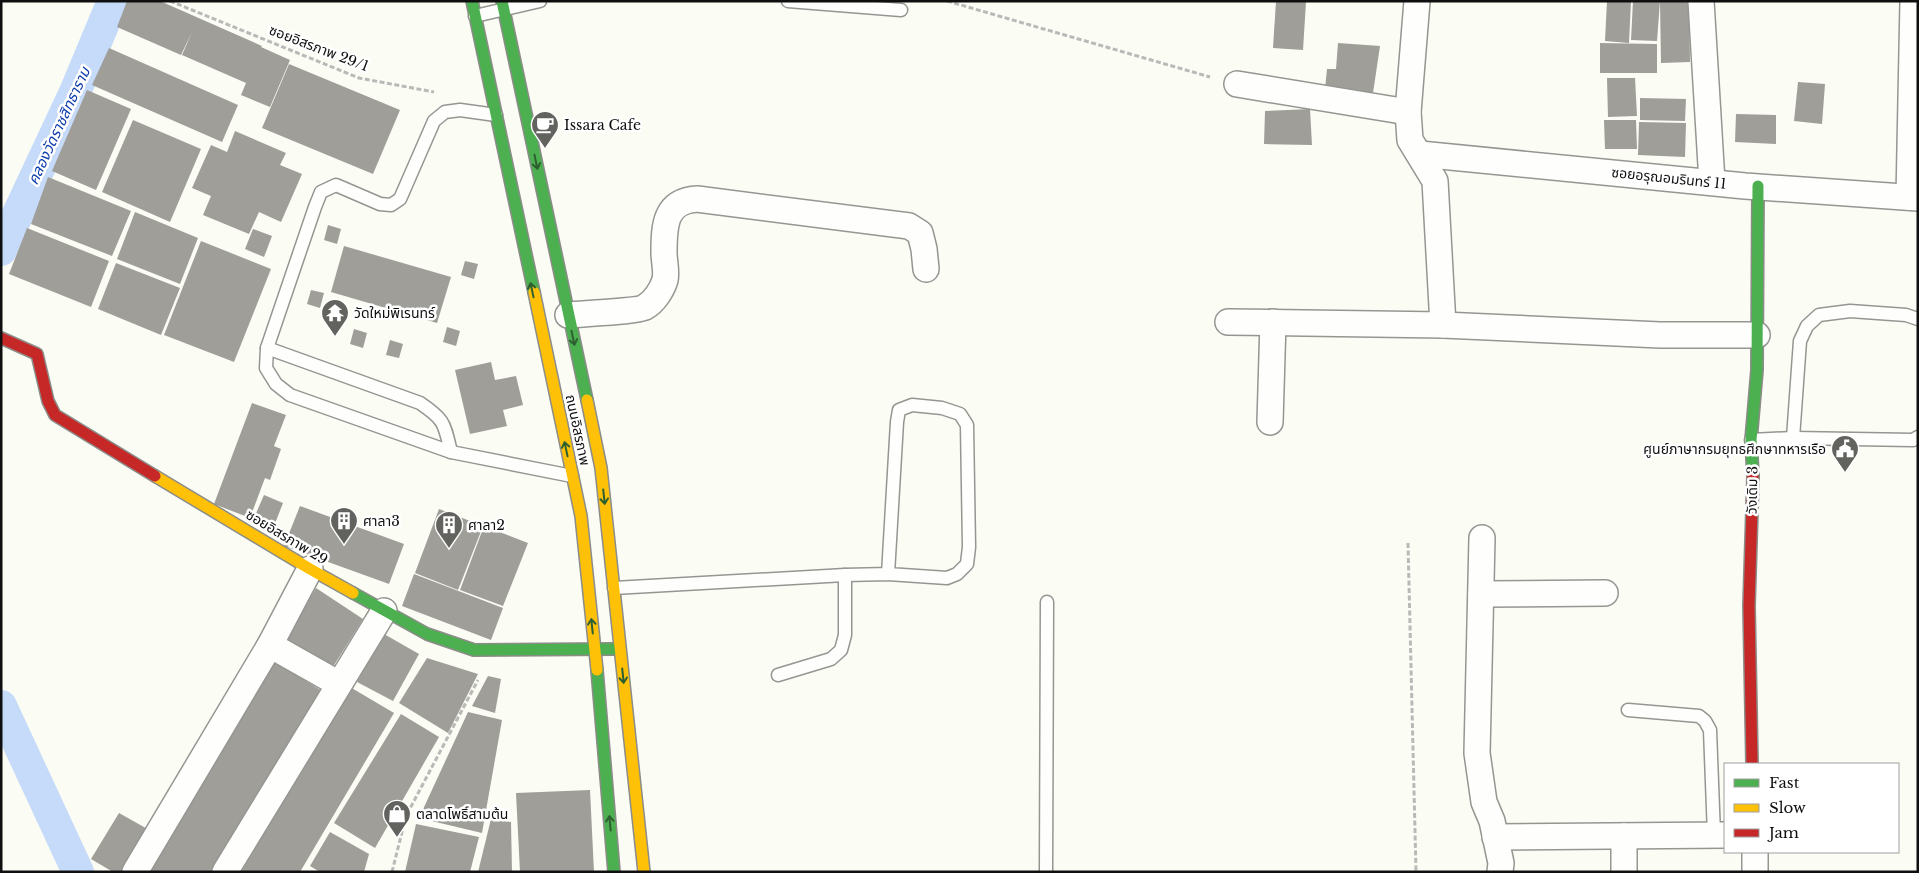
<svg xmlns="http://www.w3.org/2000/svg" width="1919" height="873" font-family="'Libre Baskerville','Noto Sans Thai',serif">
<rect width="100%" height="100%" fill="#fbfcf4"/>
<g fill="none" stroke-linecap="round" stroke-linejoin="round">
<g stroke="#c6daf9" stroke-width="32">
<polyline points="1,250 76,90 113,1"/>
<polyline points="1,706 78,872"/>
</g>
</g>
<g fill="#9f9e99">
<polygon points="127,1 160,1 262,46 261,47 290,60 270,107 241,95 246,83 182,55 192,32 181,55 117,27"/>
<polygon points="1276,1 1306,2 1303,50 1273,48"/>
<polygon points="1607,1 1631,1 1629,43 1605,41"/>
<polygon points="1633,1 1660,1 1657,41 1631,40"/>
<polygon points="1660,1 1689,1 1690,62 1661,63"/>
<polygon points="1338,43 1380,46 1373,93 1325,89 1327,69 1336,69"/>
<polygon points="1600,43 1657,44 1657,73 1600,73"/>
<polygon points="109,48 238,105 222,142 92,85"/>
<polygon points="289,64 400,110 373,174 262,128"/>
<polygon points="1607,78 1635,78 1637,116 1608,117"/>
<polygon points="1798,82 1825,84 1822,124 1794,121"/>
<polygon points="87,90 131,109 96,190 52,171"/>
<polygon points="1640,98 1686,99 1685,121 1640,120"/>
<polygon points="1310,109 1312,145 1264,144 1265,111"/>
<polygon points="1736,114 1776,115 1776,144 1735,142"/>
<polygon points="133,120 201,149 170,222 102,192"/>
<polygon points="1604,120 1636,120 1637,149 1605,149"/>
<polygon points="1639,122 1686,123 1685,157 1638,155"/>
<polygon points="235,131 286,153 280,165 302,174 281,222 259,212 249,234 203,215 211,196 192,188 211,145 227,152"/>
<polygon points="48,177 131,211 112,256 31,224"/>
<polygon points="135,212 198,238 180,284 117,259"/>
<polygon points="328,225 341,229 337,244 324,240"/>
<polygon points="27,228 109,261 91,307 9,274"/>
<polygon points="253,229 272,236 264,257 245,249"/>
<polygon points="201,241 271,269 234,362 164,335"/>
<polygon points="344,246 451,277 437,323 331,292"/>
<polygon points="465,261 478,264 474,279 461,275"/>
<polygon points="116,263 180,288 161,335 98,309"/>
<polygon points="311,290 324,293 320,308 307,304"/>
<polygon points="447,327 460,331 456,346 443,342"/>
<polygon points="354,329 367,333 363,348 350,344"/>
<polygon points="390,340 403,344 399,358 386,355"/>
<polygon points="491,362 495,380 516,376 523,405 503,410 507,426 470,434 455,370"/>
<polygon points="252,403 286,415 274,446 281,449 270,480 265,478 250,518 214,504"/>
<polygon points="264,495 283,503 274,526 254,518"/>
<polygon points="300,506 404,544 389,584 284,546"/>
<polygon points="439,509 483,526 458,590 415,573"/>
<polygon points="484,526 528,543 503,606 460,590"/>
<polygon points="414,574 503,608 491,640 402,606"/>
<polygon points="316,588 363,619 331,670 283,640"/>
<polygon points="384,634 419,654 393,701 357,682"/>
<polygon points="427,658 478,674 448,733 399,703"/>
<polygon points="272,660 322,691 212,872 144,872"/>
<polygon points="488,676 501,679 495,713 472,706"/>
<polygon points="350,687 394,713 300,872 241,872"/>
<polygon points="468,712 502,720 482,833 419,818"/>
<polygon points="401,714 439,737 375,848 334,823"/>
<polygon points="590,790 594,872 520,872 516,793"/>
<polygon points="119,813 151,831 126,872 113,872 91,859"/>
<polygon points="491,819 511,822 512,872 478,872"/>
<polygon points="416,824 479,837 470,872 405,872"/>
<polygon points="330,832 369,854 364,872 320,872 310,866"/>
</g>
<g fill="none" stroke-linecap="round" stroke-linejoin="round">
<defs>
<g id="lane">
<polyline points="788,1 901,10"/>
<polyline points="475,16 540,1"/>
<polyline points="496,115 460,110 445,112 434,121 400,199 391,205 380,204 336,185 321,192 315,207 267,348 266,368 276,384 290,395 451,452 572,476"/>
<path d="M 267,348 L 420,403 C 445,420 444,423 451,452"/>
<polyline points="1793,438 1800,341 1807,326 1819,315 1850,311 1906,315 1918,319"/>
<polyline points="1751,440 1793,438 1913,440 1918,437"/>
<polyline points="614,588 845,575 888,574 897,422 899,410 912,405 942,408 960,414 967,425 969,547 967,564 957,574 947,578 888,574"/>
<polyline points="778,675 831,659 841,650 845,635 845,575"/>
<polyline points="1628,710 1699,716 1705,721 1710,730 1714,835"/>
<polyline points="1046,872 1047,602"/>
</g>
<g id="street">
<polyline points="1417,1 1408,112 1410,140 1435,181 1443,325"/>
<polyline points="1701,1 1712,182"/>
<polyline points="1237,84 1408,112"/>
<polyline points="1420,154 1745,186 1918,198"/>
<polyline points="1909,197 1913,1"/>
<path d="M 568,315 C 580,314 639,311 645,307 C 654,302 662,290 665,280 C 667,272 664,261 664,253 C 664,225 665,201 697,199 L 909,226 L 920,233 L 924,249 L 926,269"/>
<polyline points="1228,322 1443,325 1660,335 1757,335"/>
<polyline points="1270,422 1273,322"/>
<polyline points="1482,538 1477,753 1484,802 1492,821 1501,863 1500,872"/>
<polyline points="1481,594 1605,593"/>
<polyline points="270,645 339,684"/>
<polyline points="1495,837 1725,835"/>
<polyline points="1755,852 1755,872"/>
<polyline points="135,872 270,645 310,569"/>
<polyline points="225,872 384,611"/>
<polyline points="1624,872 1624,836"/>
</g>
<g id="fast">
<polyline points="472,1 534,292"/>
<polyline points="502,1 587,400"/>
<polyline points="1753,476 1751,440 1757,370 1758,186"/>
<polyline points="353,593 427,634 474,650 614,649"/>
<polyline points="597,670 614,872"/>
</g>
<g id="slow">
<polyline points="534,292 581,516 597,670"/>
<polyline points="587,400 601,468 644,872"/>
<polyline points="155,476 310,569 353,593"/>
</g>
<g id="jam">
<polyline points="1,338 37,354 48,401 55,415 155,476"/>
<polyline points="1752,764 1749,606 1753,476"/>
</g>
</defs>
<use href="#lane" stroke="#959692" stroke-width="15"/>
<use href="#street" stroke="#959692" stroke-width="28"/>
<use href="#fast" stroke="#8c8c89" stroke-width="14"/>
<use href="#slow" stroke="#8c8c89" stroke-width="14"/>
<use href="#jam" stroke="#8c8c89" stroke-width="14"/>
<g stroke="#b9b9b8" stroke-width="3" stroke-dasharray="5 2.5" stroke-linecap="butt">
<polyline points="170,1 359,78 434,92"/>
<polyline points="947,1 1210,77"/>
<polyline points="1408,543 1416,872"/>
<polyline points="392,872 406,816 478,680"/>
</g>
<use href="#lane" stroke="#fefffd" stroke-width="12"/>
<use href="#street" stroke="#fefffd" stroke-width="25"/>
<use href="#fast" stroke="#4caf50" stroke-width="11"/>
<use href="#slow" stroke="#ffc107" stroke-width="11"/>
<use href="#jam" stroke="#c62828" stroke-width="11"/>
</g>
<defs><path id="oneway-shaft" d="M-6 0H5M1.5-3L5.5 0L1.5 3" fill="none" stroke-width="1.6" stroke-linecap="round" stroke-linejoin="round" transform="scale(1.25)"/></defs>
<g stroke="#2e5f30">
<use href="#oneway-shaft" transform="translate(536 162) rotate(78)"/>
<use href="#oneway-shaft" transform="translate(532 290) rotate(-102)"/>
<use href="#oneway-shaft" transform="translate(573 338) rotate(78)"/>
<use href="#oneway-shaft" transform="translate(566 449) rotate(-102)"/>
<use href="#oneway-shaft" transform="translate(604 497) rotate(84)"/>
<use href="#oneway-shaft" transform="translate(592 626) rotate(-96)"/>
<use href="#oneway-shaft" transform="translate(623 676) rotate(84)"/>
<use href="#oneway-shaft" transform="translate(610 823) rotate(-95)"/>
</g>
<defs>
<symbol id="cafe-pin" viewBox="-11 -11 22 30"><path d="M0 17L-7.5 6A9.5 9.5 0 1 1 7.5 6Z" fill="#62625f" stroke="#fff"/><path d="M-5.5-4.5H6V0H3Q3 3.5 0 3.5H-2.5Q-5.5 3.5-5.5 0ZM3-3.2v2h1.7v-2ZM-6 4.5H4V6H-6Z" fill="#fff"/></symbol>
<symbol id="temple-pin" viewBox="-11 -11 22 30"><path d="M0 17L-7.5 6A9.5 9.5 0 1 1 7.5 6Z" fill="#62625f" stroke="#fff"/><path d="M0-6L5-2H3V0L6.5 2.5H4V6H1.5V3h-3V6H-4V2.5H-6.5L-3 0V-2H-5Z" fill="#fff"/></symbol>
<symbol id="civic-pin" viewBox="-11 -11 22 30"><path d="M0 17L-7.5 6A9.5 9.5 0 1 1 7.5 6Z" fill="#62625f" stroke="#fff"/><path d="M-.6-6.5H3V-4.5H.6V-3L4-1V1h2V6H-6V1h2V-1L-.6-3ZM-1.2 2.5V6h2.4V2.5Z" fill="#fff"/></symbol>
<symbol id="building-pin" viewBox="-11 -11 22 30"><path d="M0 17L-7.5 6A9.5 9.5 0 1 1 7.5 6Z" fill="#62625f" stroke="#fff"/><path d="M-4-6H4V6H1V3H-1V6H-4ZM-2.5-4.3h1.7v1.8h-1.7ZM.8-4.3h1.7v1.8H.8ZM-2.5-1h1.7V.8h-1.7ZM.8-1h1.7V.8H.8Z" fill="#fff"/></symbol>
<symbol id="shop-pin" viewBox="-11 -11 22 30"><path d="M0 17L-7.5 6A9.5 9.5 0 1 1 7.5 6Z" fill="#62625f" stroke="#fff"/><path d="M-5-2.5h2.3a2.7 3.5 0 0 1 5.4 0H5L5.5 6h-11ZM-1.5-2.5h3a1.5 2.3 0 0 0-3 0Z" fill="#fff"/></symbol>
</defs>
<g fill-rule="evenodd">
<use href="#cafe-pin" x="529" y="109" width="32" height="43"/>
<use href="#temple-pin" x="319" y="297" width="32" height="43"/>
<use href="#civic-pin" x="1829" y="433" width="32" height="43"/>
<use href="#building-pin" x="328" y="505" width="32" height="43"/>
<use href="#building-pin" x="433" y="509" width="32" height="43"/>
<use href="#shop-pin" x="381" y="798" width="32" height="43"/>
</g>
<g text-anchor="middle" stroke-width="5" stroke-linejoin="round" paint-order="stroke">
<g font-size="14" fill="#0f0f0f" stroke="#fff">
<text transform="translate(319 48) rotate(21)" y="5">ซอยอิสรภาพ 29/1</text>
<text transform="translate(1669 178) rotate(6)" y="5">ซอยอรุณอมรินทร์ 11</text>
<text transform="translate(578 430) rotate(78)" y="5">ถนนอิสรภาพ</text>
<text transform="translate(1752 490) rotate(-89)" y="5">วังเดิม 3</text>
<text transform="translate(287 537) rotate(31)" y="5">ซอยอิสรภาพ 29</text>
</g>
<g font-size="14" fill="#0f0f0f" stroke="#fff" text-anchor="start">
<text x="564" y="130">Issara Cafe</text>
<text x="354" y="318">วัดใหม่พิเรนทร์</text>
<text x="1826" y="454" text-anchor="end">ศูนย์ภาษากรมยุทธศึกษาทหารเรือ</text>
<text x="363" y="526">ศาลา3</text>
<text x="468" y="530">ศาลา2</text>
<text x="416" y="819">ตลาดโพธิ์สามต้น</text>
</g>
<g font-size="15" font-style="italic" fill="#0c3cac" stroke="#fff">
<text transform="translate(59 126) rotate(-65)" y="5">คลองวัดราชสิทธาราม</text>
</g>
</g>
<rect width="1919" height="873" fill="none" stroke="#0f0f0f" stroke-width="5"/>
<rect x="1724" y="763" width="175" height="90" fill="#ffffff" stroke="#9f9f9f"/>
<rect x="1734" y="779" width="25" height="8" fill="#4caf50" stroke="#9f9f9f"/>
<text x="1769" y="788" font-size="15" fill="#0f0f0f">Fast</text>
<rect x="1734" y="804" width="25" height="8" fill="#ffc107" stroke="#9f9f9f"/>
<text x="1769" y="813" font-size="15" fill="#0f0f0f">Slow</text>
<rect x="1734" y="829" width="25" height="8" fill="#c62828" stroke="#9f9f9f"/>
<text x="1769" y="838" font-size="15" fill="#0f0f0f">Jam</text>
</svg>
